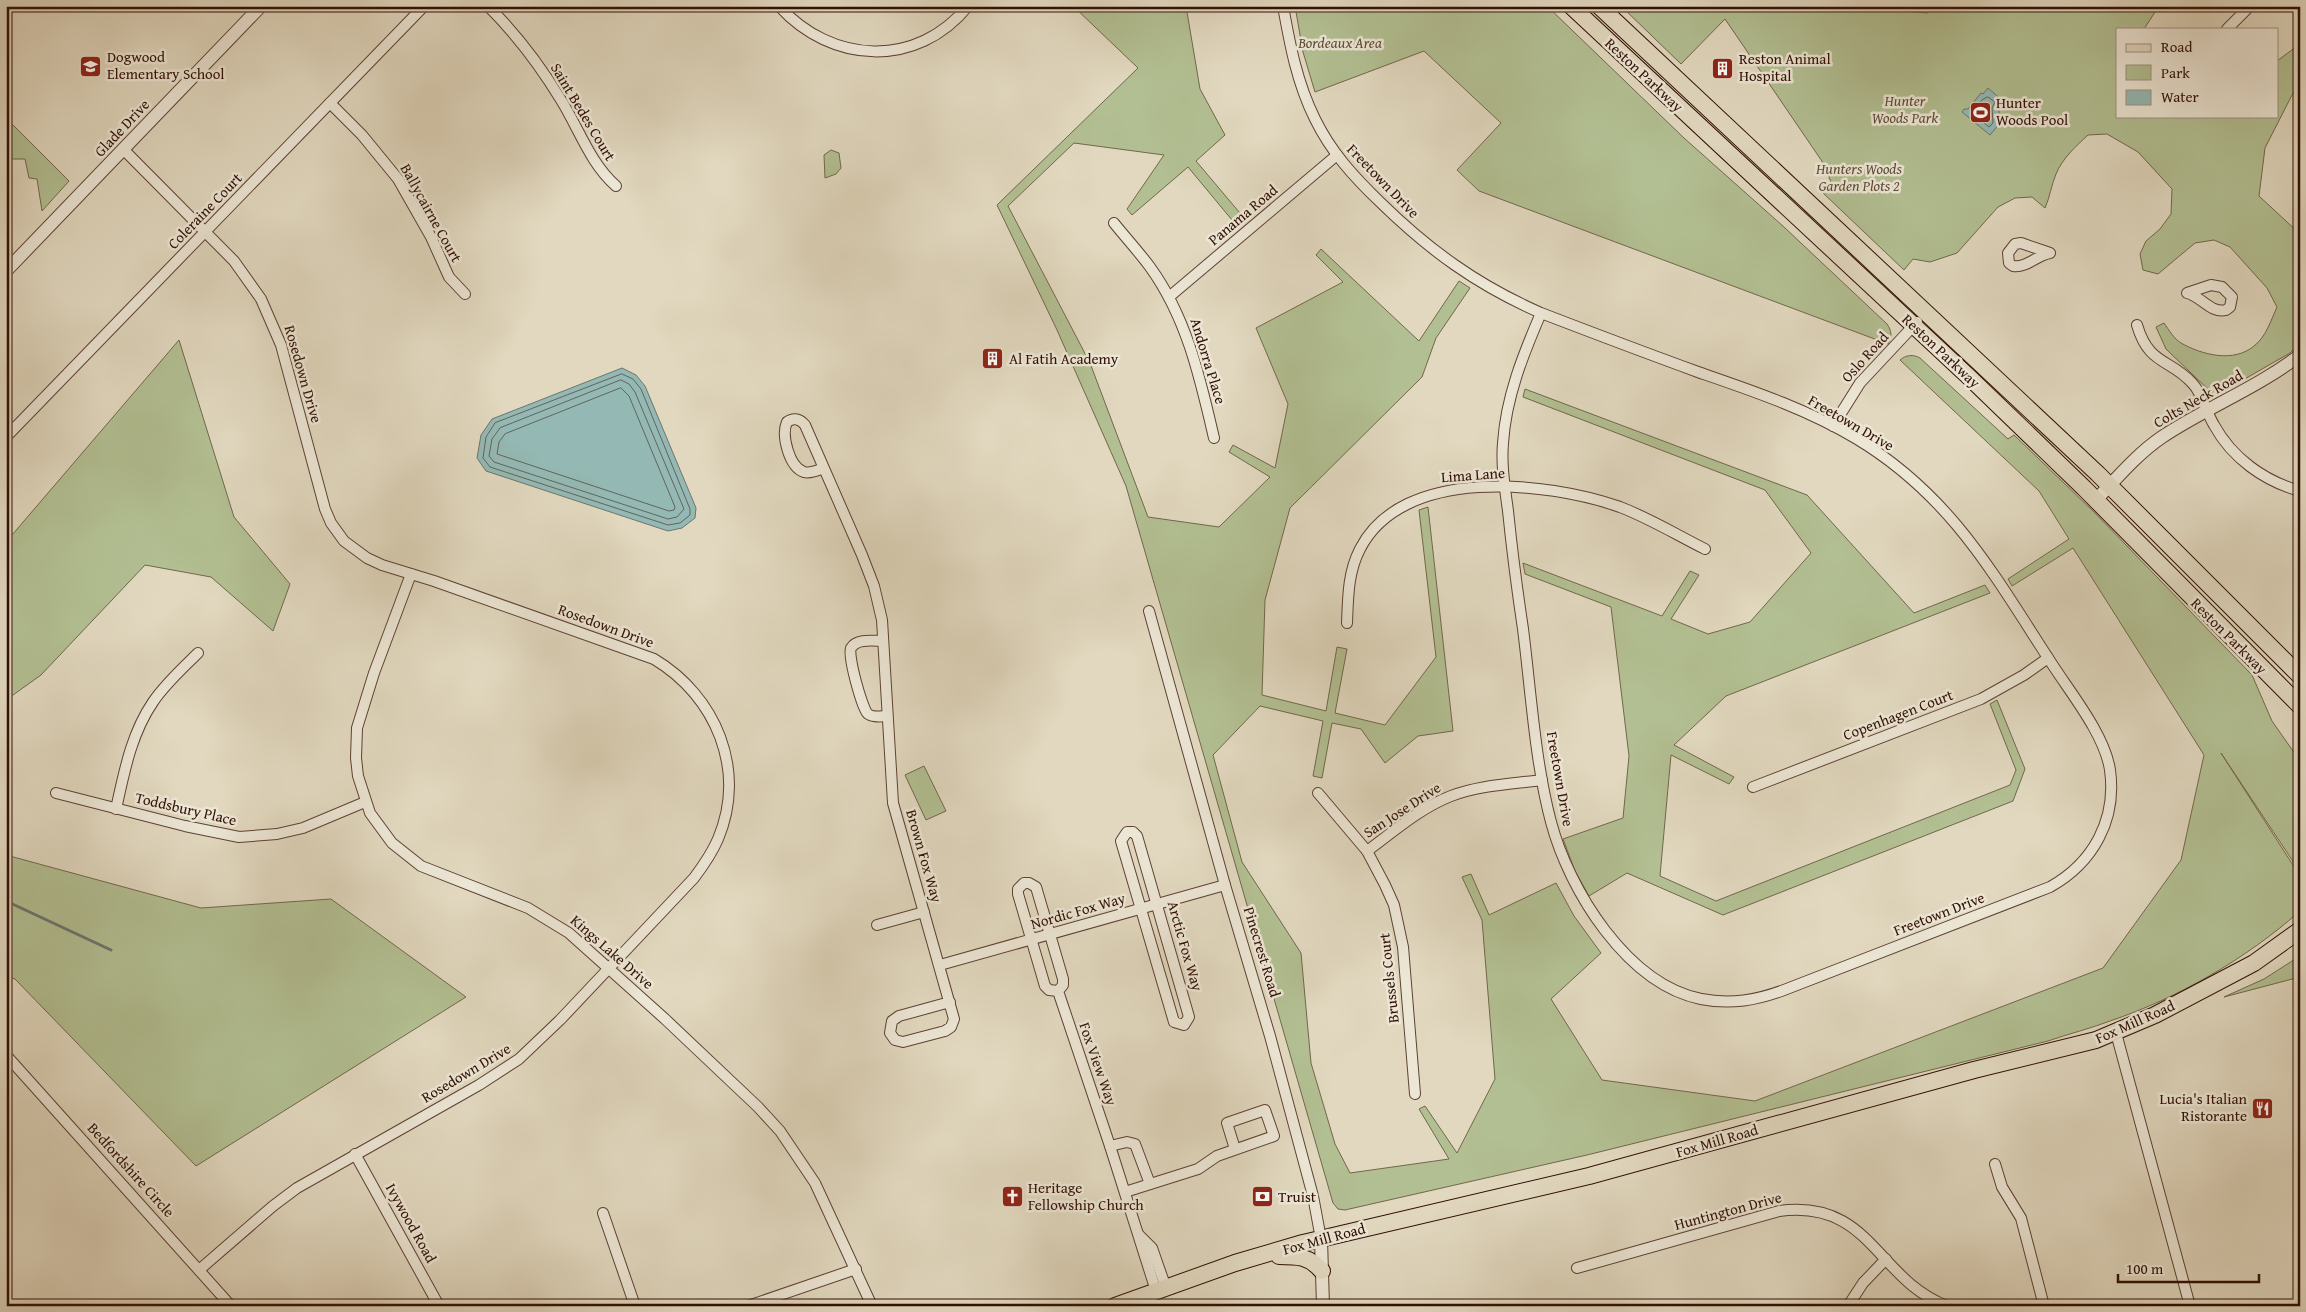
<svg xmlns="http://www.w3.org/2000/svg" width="2306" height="1312" font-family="'Gentium Book Plus',serif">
<rect width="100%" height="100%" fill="#e1d8bf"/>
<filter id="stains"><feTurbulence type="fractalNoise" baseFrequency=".004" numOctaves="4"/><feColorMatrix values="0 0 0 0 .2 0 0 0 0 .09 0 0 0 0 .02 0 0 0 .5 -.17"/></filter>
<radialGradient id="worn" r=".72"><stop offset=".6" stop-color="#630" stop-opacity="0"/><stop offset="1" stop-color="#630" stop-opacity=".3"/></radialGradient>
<g fill="#b2bf92" stroke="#72674b">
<path d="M 1073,6 L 1186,6 L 1200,89 L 1225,135 L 1196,161 L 1245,219 L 1237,226 L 1188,167 L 1132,215 L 1127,209 L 1164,155 L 1074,143 L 1008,206 L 1090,363 L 1148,517 L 1219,527 L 1270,477 L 1229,452 L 1233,445 L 1275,468 L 1288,404 L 1256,328 L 1343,282 L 1316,255 L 1321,249 L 1419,341 L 1459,281 L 1470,288 L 1436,338 L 1422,377 L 1290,508 L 1265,600 L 1262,695 L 1326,711 L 1337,647 L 1347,649 L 1335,713 L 1385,725 L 1436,657 L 1419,510 L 1428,507 L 1453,731 L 1418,736 L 1385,763 L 1361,729 L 1332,723 L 1322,778 L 1313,776 L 1323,721 L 1260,706 L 1213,755 L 1242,862 L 1301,953 L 1311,1063 L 1335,1144 L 1350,1173 L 1449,1159 L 1419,1109 L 1425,1106 L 1457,1153 L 1495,1079 L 1482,920 L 1462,877 L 1471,874 L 1489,915 L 1556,883 L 1574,916 L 1601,953 L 1551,999 L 1602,1080 L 1755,1101 L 2103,968 L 2181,860 L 2204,755 L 2073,548 L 2012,586 L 2008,579 L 2069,539 L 2039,491 L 1900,360 C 1906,355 1913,354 1920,358 L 2008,439 L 2014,435 L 2093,511 L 2252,675 L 2272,721 L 2300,761 L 2300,872 L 2221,753 L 2300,876 L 2300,911 C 2246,959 2178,998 2110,1021 C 2089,1029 2068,1034 2048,1041 L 1587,1155 L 1345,1210 L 1338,1209 L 1333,1203 L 1126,486 L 1057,330 L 997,205 L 1138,68 Z"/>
<path d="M 1295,6 L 1547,6 L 1684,138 L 1784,227 L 1887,324 C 1892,331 1892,337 1888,344 L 1479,191 L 1457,170 L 1501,123 L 1424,51 L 1315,92 L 1303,52 Z"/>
<path d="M 1621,6 L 1909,6 L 1912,12 L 1928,13 L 1925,6 L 2159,6 L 2144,29 L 2117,29 L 2117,116 L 2277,116 L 2277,61 L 2300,44 L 2300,87 L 2292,95 L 2265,148 L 2259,196 L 2300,234 L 2300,343 L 2290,353 L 2215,396 L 2166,349 L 2156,327 L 2164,323 C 2169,330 2174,339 2181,343 C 2202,355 2234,363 2254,346 C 2266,337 2271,320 2277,307 L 2267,288 L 2230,247 L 2214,240 L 2195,243 L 2158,274 L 2143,270 L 2140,254 L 2146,241 L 2160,229 L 2171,214 L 2172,189 L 2138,152 L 2107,134 L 2088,135 C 2076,146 2062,159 2056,174 C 2051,186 2050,197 2045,208 L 2032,197 L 2015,198 L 1998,207 L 1957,253 L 1930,262 L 1913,259 L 1904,270 L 1822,192 L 1831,181 L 1829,178 L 1830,173 L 1725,19 L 1681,64 Z"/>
<polygon points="6,118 69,181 42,211 37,179 29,178 25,159 6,159"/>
<polygon points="831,150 839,153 841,168 836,174 825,178 824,155"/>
<polygon points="179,340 234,517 290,584 273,631 211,577 145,565 41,675 6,700 6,542"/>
<polygon points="1525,389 1807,495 1914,613 1985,585 1990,593 1726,696 1674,745 1734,777 1729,784 1671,755 1660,876 1716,901 2010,785 2016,770 1990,704 1997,700 2025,769 2013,801 1723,915 1627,873 1589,896 1575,871 1563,839 1623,818 1629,756 1611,607 1525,574 1523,563 1662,616 1690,571 1699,575 1671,619 1708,634 1750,622 1811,553 1765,490 1523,397"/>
<polygon points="924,766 946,811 926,820 905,775"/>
<polygon points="6,855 201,908 331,899 466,997 196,1166 15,979 6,976"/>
<polygon points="2300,956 2300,977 2224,997 2264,979"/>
</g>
<g fill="#94b9b4" stroke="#6c756e">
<polygon points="1988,88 2003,101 1997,109 1999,111 2000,123 1990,135 1962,112 1964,109 1968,109 1981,93 1983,94"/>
<polygon points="622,368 636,375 645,386 696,508 695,518 682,528 668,531 486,471 477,458 481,435 492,419"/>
</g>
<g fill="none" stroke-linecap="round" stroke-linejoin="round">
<g stroke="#62645c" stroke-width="1">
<polygon points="1988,97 1995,102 1992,108 1993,123 1989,127 1972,113 1982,100"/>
<polygon points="622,374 633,379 641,389 690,509 690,515 680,523 668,525 490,467 483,458 486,437 495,423"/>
<polygon points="621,380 629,384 635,392 684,509 677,517 668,519 494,462 489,456 492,439 500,428"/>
<polygon points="621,388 629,396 675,507 674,510 669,511 497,454 499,442 505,434"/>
</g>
<polyline stroke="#6c756e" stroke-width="3" points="6,901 111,950"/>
<defs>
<g id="minor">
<path d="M 488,6 C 516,34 541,67 561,100 C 579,129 590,163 616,186"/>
<path d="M 779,6 C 831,64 917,69 968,6"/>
<path d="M 1283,6 C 1290,45 1297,83 1315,119 C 1331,152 1354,177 1380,202 C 1429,250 1477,285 1541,313 C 1593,333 1646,353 1698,372 C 1753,391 1807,409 1857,439 C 1953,497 1995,577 2054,667 C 2073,696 2105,736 2110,770 C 2117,820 2093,863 2050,887 L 1784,990 C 1757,1000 1731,1005 1701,999 C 1627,984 1569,890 1551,822 C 1535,762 1531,692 1523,629 C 1517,589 1512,550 1508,511 C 1505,488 1501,466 1503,443 C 1506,397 1523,355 1541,313"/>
<polyline points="2227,29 2250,6"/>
<polyline points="330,103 362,135 398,179 431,237 449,277 465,294"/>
<path d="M 124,150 L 234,261 L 261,299 L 281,345 L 325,509 L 331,523 L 344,541 L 367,558 L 382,565 L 434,581 L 654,659 C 716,696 747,770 718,839 C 712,853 703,866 694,878 L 560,1020 L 519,1059 L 479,1085 L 297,1188 L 273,1206 L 199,1270"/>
<path d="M 1114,223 C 1126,238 1139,252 1150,267 C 1187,318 1200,378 1214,438"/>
<path d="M 2021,243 L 2050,253 C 2037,255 2027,268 2013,266 L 2009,263 L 2008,253 L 2015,244 Z"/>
<path d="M 2211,285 L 2222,287 L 2232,297 L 2230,307 L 2226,310 C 2211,314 2201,296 2187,293 Z"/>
<polyline points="1169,297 1337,155"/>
<path d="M 2137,325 C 2149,366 2170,358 2193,384 C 2203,395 2206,412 2214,425 C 2232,458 2264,481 2300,491"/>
<polyline points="1833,426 1860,383 1917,322"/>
<polyline points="6,437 424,6"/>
<path d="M 824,468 C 818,470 811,474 804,472 C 789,467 781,435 787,422 C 794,417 800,419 805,425 L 862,555 L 874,586 L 882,620 L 893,803 L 954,1019 L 951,1027 L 945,1031 L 903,1042 L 895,1040 L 890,1033 L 892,1021 L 899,1016 L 950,1002"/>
<polyline points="411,574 374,673 357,728 356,758 358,776 370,813 392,843 421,866 528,908 569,933 665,1019 758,1107 780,1131 815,1183 872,1306"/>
<polyline points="1149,611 1225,885 1270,1036 1313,1196 1321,1239"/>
<path d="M 1347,623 C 1348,597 1348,572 1360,549 C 1402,466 1546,481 1620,507 C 1649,518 1677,535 1705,549"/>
<path d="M 883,641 C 874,641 857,638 851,648 C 847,653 862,709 868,714 C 873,718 881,716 887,716"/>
<polyline points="1753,787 1981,699 2024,675 2048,658"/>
<polyline points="56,793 185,826 239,837 277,834 303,828 365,802"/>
<polyline points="1318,793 1367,851 1385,885 1394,905 1403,947 1415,1094"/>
<path d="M 116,809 C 124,773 131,734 153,702 C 165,684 182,669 198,653"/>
<polygon points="1127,832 1133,832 1137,836 1189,1017 1184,1025 1174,1022 1121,841"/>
<path d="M 1367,851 C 1393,832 1420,808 1451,796 C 1479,785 1512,784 1542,780"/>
<polyline points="877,925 924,912"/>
<polyline points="940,965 1225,885"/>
<polyline points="1058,991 1049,990 1045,986 1018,894 1018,889 1024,883 1029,883 1036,887 1063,979 1063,985 1058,991 1110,1146 1156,1291"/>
<polyline points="2116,1033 2190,1306"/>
<polyline points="6,1055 231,1306"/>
<polyline points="1110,1146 1127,1142 1135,1144 1150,1184"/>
<polyline points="355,1154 439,1306"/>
<polyline points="1995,1164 2002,1187 2021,1218 2044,1306"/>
<polyline points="1125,1192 1198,1169 1217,1156 1274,1136 1265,1110 1227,1123 1235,1149"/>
<polyline points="603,1213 635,1306"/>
<polyline points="1139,1235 1152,1248 1166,1288"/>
<path d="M 1577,1268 L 1779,1211 C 1871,1199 1876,1279 1947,1306"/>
<polyline points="748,1306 856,1269"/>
<polyline points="1848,1306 1863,1283 1886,1259"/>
</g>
<g id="tertiary">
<polyline points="6,271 261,6"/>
<path d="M 2096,500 C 2117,478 2137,454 2162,437 C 2207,407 2257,388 2300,355"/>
<polyline points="1321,1239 1323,1306"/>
</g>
<g id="primary">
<polyline points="1571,6 1969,377 2084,488 2300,706"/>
<polyline points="1599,6 2098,474 2300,676"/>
<path d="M 1279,1256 C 1298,1256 1309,1256 1322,1271"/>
<polyline points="1115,1306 1235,1263 1303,1243 1589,1176 1974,1070 2096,1040 2155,1015 2254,963 2300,930"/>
</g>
</defs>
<use href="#minor" stroke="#5d4133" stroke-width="12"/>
<use href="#tertiary" stroke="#5d4133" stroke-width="14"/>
<use href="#primary" stroke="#310f04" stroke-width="18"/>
<use href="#minor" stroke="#ece6d5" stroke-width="10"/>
<use href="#tertiary" stroke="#ece6d5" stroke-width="12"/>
<use href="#primary" stroke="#e1d8bf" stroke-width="16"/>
</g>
<defs>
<symbol id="school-square" viewBox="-11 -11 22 22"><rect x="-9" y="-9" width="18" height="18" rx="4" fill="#8f2418" stroke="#ece6d5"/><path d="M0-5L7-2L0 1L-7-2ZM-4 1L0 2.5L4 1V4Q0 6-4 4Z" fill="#fff"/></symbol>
<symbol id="building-square" viewBox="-11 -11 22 22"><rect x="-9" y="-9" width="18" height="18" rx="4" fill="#8f2418" stroke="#ece6d5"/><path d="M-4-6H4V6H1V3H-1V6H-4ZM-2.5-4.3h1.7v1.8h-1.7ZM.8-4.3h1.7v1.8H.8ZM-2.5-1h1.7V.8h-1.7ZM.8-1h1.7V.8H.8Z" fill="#fff"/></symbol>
<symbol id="stadium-square" viewBox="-11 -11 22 22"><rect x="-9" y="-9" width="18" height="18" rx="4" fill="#8f2418" stroke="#ece6d5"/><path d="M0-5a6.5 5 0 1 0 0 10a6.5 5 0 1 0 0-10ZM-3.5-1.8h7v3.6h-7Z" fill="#fff"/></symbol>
<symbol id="restaurant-square" viewBox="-11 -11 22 22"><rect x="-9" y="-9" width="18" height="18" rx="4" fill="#8f2418" stroke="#ece6d5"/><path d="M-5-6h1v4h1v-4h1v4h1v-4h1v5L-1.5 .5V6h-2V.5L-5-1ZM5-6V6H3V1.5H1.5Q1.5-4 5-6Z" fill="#fff"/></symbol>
<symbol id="church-square" viewBox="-11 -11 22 22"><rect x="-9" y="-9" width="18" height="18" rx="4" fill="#8f2418" stroke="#ece6d5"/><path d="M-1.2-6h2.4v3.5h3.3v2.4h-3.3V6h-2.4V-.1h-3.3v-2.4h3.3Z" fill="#fff"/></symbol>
<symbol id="bank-square" viewBox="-11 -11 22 22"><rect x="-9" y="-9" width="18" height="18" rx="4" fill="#8f2418" stroke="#ece6d5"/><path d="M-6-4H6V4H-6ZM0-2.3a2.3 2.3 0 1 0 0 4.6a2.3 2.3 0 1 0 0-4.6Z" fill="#fff"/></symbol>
</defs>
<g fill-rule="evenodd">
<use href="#school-square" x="78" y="54" width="25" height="25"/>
<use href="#building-square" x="1710" y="56" width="25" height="25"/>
<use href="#stadium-square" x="1968" y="100" width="25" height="25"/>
<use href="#building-square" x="980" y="346" width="25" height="25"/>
<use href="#restaurant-square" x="2250" y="1096" width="25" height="25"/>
<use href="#church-square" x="1000" y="1184" width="25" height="25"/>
<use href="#bank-square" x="1250" y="1184" width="25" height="25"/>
</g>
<g text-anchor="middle" stroke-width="5" stroke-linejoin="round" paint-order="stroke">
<g font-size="15" font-style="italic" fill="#5e4d36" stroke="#ece6d5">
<text x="1340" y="48">Bordeaux Area</text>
<text x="1905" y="106">Hunter<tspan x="1905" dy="17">Woods Park</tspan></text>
<text x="1859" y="174">Hunters Woods<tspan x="1859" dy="17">Garden Plots 2</tspan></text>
</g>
<g font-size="15" fill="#310f04" stroke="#ece6d5" text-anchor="start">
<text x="107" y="62">Dogwood<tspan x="107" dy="17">Elementary School</tspan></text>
<text x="1739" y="64">Reston Animal<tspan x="1739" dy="17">Hospital</tspan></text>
<text x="1996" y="108">Hunter<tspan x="1996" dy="17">Woods Pool</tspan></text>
<text x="1009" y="364">Al Fatih Academy</text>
<text x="2247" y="1104" text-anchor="end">Lucia's Italian<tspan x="2247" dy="17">Ristorante</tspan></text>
<text x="1028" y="1193">Heritage<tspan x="1028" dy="17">Fellowship Church</tspan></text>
<text x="1278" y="1202">Truist</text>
</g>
<g font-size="15" fill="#310f04" stroke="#ece6d5">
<text transform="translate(1644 75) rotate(43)" y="5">Reston Parkway</text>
<text transform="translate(583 112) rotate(59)" y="5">Saint Bedes Court</text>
<text transform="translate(122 128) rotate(-47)" y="5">Glade Drive</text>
<text transform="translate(1383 181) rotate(46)" y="5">Freetown Drive</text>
<text transform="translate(205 211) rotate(-46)" y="5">Coleraine Court</text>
<text transform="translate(431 213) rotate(61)" y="5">Ballycairne Court</text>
<text transform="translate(1243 215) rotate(-40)" y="5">Panama Road</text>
<text transform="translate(1941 351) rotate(43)" y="5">Reston Parkway</text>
<text transform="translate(1865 357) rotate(-48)" y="5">Oslo Road</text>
<text transform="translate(1208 361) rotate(73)" y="5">Andorra Place</text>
<text transform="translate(303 374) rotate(74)" y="5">Rosedown Drive</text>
<text transform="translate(2198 399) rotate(-30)" y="5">Colts Neck Road</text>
<text transform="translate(1851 423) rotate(30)" y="5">Freetown Drive</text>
<text transform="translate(1473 475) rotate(-4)" y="5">Lima Lane</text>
<text transform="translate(606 626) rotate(20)" y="5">Rosedown Drive</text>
<text transform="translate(2229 636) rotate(45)" y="5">Reston Parkway</text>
<text transform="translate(1898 715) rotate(-21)" y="5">Copenhagen Court</text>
<text transform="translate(1560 779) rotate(80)" y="5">Freetown Drive</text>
<text transform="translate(186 809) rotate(13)" y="5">Toddsbury Place</text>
<text transform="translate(1402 810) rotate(-33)" y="5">San Jose Drive</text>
<text transform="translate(924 856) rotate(74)" y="5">Brown Fox Way</text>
<text transform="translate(1078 911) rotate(-16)" y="5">Nordic Fox Way</text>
<text transform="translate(1939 914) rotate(-21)" y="5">Freetown Drive</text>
<text transform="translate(1185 946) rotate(74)" y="5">Arctic Fox Way</text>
<text transform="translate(612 952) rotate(41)" y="5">Kings Lake Drive</text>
<text transform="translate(1262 952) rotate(73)" y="5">Pinecrest Road</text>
<text transform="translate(1389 978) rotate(-96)" y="5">Brussels Court</text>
<text transform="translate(2135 1022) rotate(-24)" y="5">Fox Mill Road</text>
<text transform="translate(1098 1064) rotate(71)" y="5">Fox View Way</text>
<text transform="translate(466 1073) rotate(-31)" y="5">Rosedown Drive</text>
<text transform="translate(1717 1141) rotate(-16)" y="5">Fox Mill Road</text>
<text transform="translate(131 1170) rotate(48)" y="5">Bedfordshire Circle</text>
<text transform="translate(1728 1211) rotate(-15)" y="5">Huntington Drive</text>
<text transform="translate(411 1223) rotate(61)" y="5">Ivywood Road</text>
<text transform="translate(1324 1239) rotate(-15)" y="5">Fox Mill Road</text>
</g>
</g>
<rect width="2306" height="1312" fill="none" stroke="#e1d8bf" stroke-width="25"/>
<rect x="8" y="8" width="2291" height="1297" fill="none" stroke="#310f04" stroke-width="2.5"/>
<rect x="12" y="12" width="2281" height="1287" fill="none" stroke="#310f04"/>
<rect x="2116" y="28" width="162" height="90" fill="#ece6d5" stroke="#a19081"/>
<rect x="2126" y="44" width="25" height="8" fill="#e1d8bf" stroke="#a19081"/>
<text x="2161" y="52" font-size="15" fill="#310f04">Road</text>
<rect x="2126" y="65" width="25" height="15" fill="#b2bf92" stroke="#a19081"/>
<text x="2161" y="78" font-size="15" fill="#310f04">Park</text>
<rect x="2126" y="90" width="25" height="15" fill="#94b9b4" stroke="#a19081"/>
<text x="2161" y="102" font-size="15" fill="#310f04">Water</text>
<path d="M2118 1274v8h141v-8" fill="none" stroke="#310f04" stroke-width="2.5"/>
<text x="2126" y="1274" font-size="15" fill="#310f04" stroke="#ece6d5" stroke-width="4" paint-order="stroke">100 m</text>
<rect width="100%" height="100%" filter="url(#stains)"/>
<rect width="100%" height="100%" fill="url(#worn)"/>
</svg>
